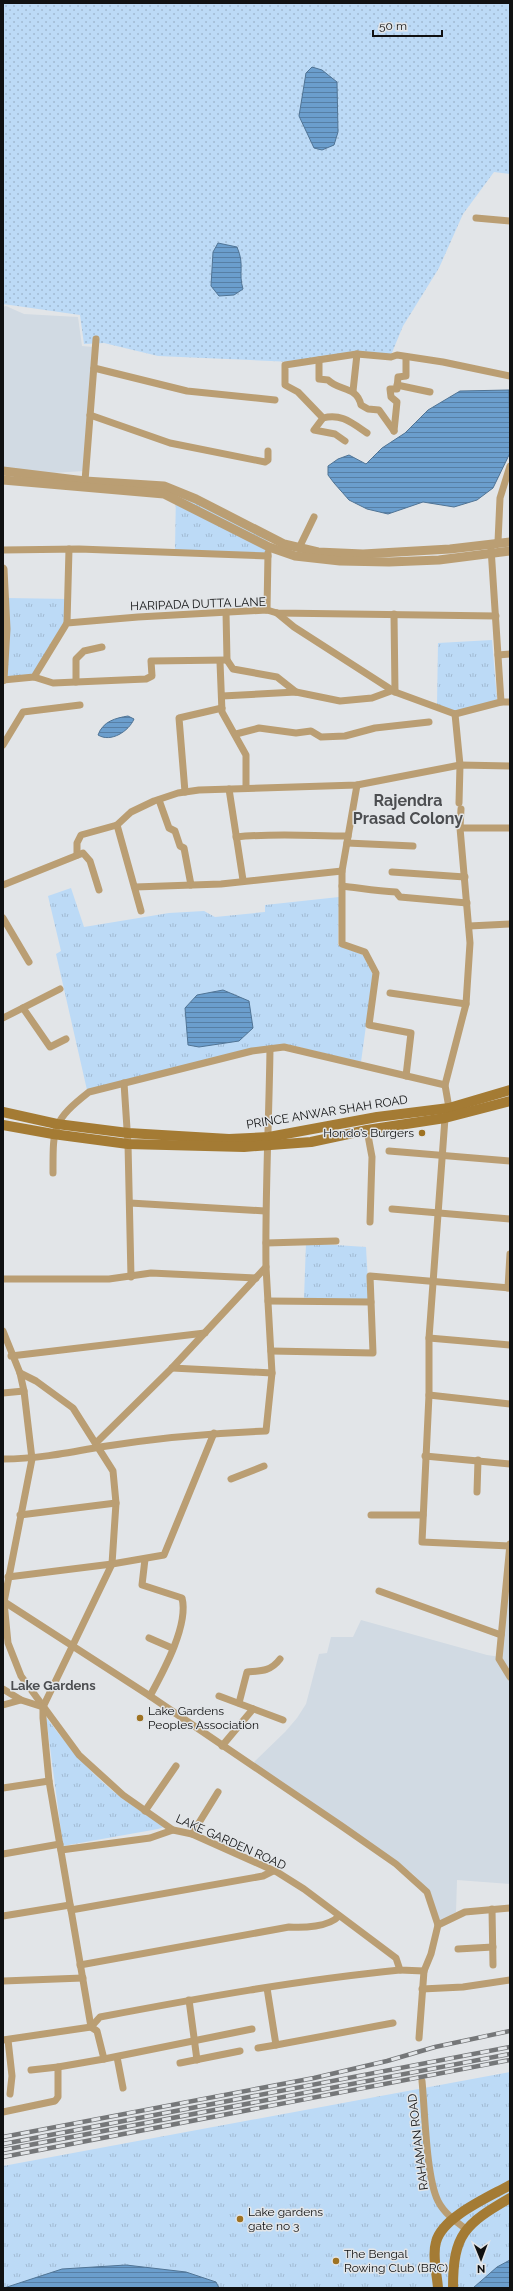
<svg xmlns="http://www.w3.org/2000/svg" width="513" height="2291" font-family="Raleway,sans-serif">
<defs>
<pattern id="grass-dots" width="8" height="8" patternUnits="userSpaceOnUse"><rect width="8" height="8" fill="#bcdaf6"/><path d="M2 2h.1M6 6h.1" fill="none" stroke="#a1bad2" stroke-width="1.8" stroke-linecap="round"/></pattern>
<pattern id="park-tufts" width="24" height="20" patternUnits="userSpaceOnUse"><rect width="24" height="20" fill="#bcdaf6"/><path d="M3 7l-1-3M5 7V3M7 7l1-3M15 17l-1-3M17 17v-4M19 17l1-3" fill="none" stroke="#a1bad2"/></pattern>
<pattern id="water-rules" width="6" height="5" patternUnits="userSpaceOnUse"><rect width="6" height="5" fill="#6b9ecd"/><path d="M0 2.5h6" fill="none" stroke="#577fa5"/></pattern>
</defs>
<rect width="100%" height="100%" fill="#e2e5e8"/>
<g fill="#d1dae3">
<polygon points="6,306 24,314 78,317 82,346 93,347 84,471 3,476 3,307"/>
<polygon points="510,1569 510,1884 457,1880 456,1912 439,1923 429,1892 413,1874 252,1764 285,1732 297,1718 306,1704 319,1654 327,1653 331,1637 353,1637 361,1620 487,1655 501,1657"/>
</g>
<polygon fill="url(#grass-dots)" points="3,3 510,3 510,174 494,172 463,214 439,268 403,326 391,355 293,362 158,356 104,343 84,344 80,315 3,304"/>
<g fill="url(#park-tufts)">
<polygon points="176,492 268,536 266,554 175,550"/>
<polygon points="7,598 70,599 66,618 32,675 3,678"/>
<polygon points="492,640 497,700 454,712 437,705 438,643"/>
<polygon points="71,888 84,927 169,913 204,911 215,917 265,912 265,905 339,897 338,945 363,955 373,975 361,1062 286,1044 87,1090 56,954 61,951 48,896"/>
<polygon points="306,1243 366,1247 369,1300 304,1299"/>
<path d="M 46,1717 C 82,1765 112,1798 167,1826 L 158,1829 L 63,1846 Z"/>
<polygon points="510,2072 510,2288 3,2288 3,2166"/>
</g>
<g fill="url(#water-rules)" stroke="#507495">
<polygon points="312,67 322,70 337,82 338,132 334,145 322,150 314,148 299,116 306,73"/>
<path d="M 218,243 L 237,247 C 245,265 238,273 243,289 L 234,295 L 219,296 L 211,286 L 213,252 Z"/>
<polygon points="509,390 510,453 493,488 477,500 454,507 423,502 388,514 367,509 349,500 334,483 328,475 328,466 338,459 349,455 366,464 382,448 405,433 428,410 460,391"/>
<path d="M 128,716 L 134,719 C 129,731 111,743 98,735 C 103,721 116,718 128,716 Z"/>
<polygon points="223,990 249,1001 253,1028 239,1041 199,1047 188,1045 185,1008 197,995"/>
<polygon points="510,2260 510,2288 473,2288 497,2267"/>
<polygon points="126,2265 186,2272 216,2282 219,2288 4,2288 62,2269"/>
</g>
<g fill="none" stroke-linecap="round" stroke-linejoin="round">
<g stroke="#ba9e73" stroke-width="7">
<polyline points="476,218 510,221"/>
<path d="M 319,360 L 319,379 L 328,380 C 339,391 357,386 361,405 L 368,409 L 379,410 L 394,431"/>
<polyline points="94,368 187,391 275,400"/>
<polyline points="397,385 430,392"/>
<polyline points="353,391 357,354"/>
<polyline points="90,415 170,443 265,462 268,460 268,451"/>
<polyline points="323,418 314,430 335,434 345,441"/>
<polyline points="394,431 397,402 391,397 390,389 397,389 398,377 406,376 406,357"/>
<path d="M 367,433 C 352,423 341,413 323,418 L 298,392 L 285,385 L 285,365 L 357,354 L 391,357 L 397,355 L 443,362 L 510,376"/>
<polyline points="85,481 96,339"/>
<polyline points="498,542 500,498 510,466"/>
<polyline points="299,548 314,517"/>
<polyline points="491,548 501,702"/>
<polyline points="3,550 79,549 268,556"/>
<polyline points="267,610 268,553"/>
<polyline points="226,612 227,660 233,669 277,677 296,692"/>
<polyline points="277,613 294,627 395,692 455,714 501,702 510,702"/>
<polyline points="394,614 395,692"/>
<polyline points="67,623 69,549"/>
<polyline points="498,655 510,654"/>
<polyline points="220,662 222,712 246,755 246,788"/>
<polyline points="34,677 53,683 146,679 152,676 151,661 227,660"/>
<polyline points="3,680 34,677 67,623 138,617 267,610 277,613 496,616"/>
<polyline points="76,682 76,659 84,651 102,647"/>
<polyline points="222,696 296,692 340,701 372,698 391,691"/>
<polyline points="455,714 460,765 459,803"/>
<polyline points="236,734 259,728 296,733 311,731 321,737 345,736 375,728 429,722"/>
<polyline points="3,745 23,712 80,705"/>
<polyline points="357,785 342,871 342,944 365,952 376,973 369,1025 411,1033 406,1076"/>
<polyline points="229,789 243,880"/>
<polyline points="185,792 179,718 222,708"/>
<polyline points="159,800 169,828 175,831 180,846 184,848 191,885"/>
<polyline points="461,809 460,828 470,943 466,1004 445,1085 449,1108 445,1118 429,1338 429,1395 422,1542 510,1546"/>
<polyline points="117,825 141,911"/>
<polyline points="460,828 510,828"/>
<path d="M 236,837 C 273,833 311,836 348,836"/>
<polyline points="347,843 413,846"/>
<polyline points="77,855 77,843 81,835 117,825 131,812 154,801 178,793 199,790 357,785 460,765 510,766"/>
<polyline points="392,872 465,877"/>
<polyline points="3,885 83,853 90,861 99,890"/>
<path d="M 342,886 C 360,888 377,891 396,892 L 400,897 L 467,903"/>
<polyline points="135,887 221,884 342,871"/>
<polyline points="3,918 29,962"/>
<polyline points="469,926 510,924"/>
<polyline points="390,993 466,1004"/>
<polyline points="23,1008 50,1047 66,1039"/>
<polyline points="3,1018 60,989"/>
<polyline points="124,1083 128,1144 131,1277"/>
<polyline points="367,1130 372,1157 370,1222"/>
<polyline points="389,1151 510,1161"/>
<path d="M 53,1173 C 53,1128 52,1121 89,1092 L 252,1051 L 284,1047 L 445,1085"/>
<polyline points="130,1203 265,1211"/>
<polyline points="392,1209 510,1219"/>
<polyline points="266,1243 336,1241"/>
<polyline points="3,1279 109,1279 151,1273 256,1278"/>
<polyline points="508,1288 510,1254"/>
<polyline points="268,1301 371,1302"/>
<polyline points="3,1331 20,1373 24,1391 32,1459 4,1602 8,1643 21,1676 79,1755 123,1795 173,1830 192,1834 277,1872 304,1889 396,1958 400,1970 424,1971"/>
<polyline points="429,1338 510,1345"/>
<polyline points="271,1351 373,1353 370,1276 510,1288"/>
<polyline points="11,1356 205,1333"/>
<polyline points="172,1368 272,1373"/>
<polyline points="20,1373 36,1381 73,1408 113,1471 116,1503 112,1564 43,1707 43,1718 49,1781 91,2027"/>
<polyline points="3,1393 24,1391"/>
<polyline points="429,1395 510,1404"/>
<path d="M 97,1442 L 172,1368 L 266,1267 C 265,1194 269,1121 270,1049"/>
<polyline points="425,1456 510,1464"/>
<path d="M 3,1459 C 36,1459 67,1453 100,1447 C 155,1438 211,1433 266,1431 L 272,1373 L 266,1267"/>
<polyline points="231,1479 264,1466"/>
<polyline points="477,1492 478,1460"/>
<polyline points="20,1515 116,1503"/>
<polyline points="371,1515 423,1515"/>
<polyline points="510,1544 499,1659 510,1677"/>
<path d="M 145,1559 L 142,1585 L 182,1598 C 189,1625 163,1672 150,1696"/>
<polyline points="8,1577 112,1564 164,1555 214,1433"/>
<polyline points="379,1591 501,1635"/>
<polyline points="3,1601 150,1696 343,1827 396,1864 427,1892 438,1925 431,1954 424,1971 419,2038"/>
<polyline points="149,1638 172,1648"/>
<polyline points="3,1689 21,1700 43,1707"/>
<polyline points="219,1696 283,1720"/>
<path d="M 239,1703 L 247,1672 C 262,1671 271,1671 280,1659"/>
<polyline points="3,1705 21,1700"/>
<polyline points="222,1746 253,1709"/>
<polyline points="3,1788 49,1781"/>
<polyline points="145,1811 176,1766"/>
<polyline points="192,1834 218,1792"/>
<polyline points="61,1850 150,1838 173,1830"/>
<polyline points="3,1854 60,1844"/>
<polyline points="492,1909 493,1965"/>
<polyline points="71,1910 263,1876 273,1871"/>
<polyline points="3,1916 70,1905"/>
<polyline points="438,1925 465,1912 510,1908"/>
<polyline points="458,1949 493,1947"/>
<path d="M 80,1965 L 289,1927 C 303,1928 329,1927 339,1916"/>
<polyline points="3,1981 83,1978"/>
<polyline points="267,1988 276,2045 393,2023"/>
<polyline points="422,1989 463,1987 510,1980"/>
<polyline points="189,2000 197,2060"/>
<path d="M 91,2027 L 100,2017 C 200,1998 299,1980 400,1970"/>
<polyline points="3,2040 91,2027 97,2031 104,2059 58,2067"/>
<polyline points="8,2040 12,2076 10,2094"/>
<polyline points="258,2048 276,2045"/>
<polyline points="117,2057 123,2088"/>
<polyline points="104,2059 252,2029"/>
<polyline points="180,2063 240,2051"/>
<path d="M 422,2081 C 425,2111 426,2177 438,2201 C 444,2213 455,2221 466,2229"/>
<polyline points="3,2112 55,2101 58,2097 58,2067 31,2070"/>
</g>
<g stroke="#ba9e73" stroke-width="9">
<polyline points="3,471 85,481 164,486 196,499 284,544 318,552 363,554 450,549 510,542"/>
<polyline points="3,480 164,494 269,547 295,556 340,561 389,562 439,560 510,551"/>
<polyline points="3,569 6,629 3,680"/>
</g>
<g stroke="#a47b34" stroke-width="10">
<polyline points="3,1112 57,1124 128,1133 229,1139 269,1137 377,1117 449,1108 510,1090"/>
<polyline points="3,1125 53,1134 128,1144 244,1147 311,1142 367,1130 445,1118 510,1101"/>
<path d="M 438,2288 C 437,2274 432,2256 436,2242 C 442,2217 489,2197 510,2185"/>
<path d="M 453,2288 C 453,2234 465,2224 510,2198"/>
</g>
<defs>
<g id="rail">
<polyline points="3,2137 314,2078 387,2061 435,2047 510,2031"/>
<polyline points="3,2144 510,2047"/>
<polyline points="3,2150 510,2054"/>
<polyline points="3,2157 510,2060"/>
</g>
</defs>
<use href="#rail" stroke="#757779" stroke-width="4.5"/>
<use href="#rail" stroke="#e2e5e8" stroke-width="3" stroke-dasharray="9" stroke-linecap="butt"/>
</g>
<g fill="#9e7222" stroke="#e2e5e8" stroke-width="1.5">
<circle cx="422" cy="1133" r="4"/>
<circle cx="140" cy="1718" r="4"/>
<circle cx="240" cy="2219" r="4"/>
<circle cx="336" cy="2261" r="4"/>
</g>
<g text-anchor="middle" stroke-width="3" stroke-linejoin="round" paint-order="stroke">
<g font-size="12" fill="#101112" stroke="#e2e5e8">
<text transform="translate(198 604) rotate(-2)" y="4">HARIPADA DUTTA LANE</text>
<text transform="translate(327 1112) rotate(-9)" y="4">PRINCE ANWAR SHAH ROAD</text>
<text transform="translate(231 1842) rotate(24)" y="4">LAKE GARDEN ROAD</text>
<text transform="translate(418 2142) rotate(-97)" y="4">RAHAMAN ROAD</text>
</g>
<g font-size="12" fill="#101112" stroke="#e2e5e8" text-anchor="start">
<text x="414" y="1137" text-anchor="end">Hondo’s Burgers</text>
<text x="148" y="1715">Lake Gardens<tspan x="148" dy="14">Peoples Association</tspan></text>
<text x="248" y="2216">Lake gardens<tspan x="248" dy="14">gate no 3</tspan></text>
<text x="344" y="2258">The Bengal<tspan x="344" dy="14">Rowing Club (BRC)</tspan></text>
</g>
<g font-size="13" font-weight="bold" fill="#4c4e51" stroke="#e2e5e8">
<text x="53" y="1690">Lake Gardens</text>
</g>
<g font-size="16" font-weight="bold" fill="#4c4e51" stroke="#e2e5e8">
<text x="408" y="806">Rajendra<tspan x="408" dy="18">Prasad Colony</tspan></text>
</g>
</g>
<rect width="513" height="2291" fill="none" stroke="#101112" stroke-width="8"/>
<g transform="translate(481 2259) rotate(179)" stroke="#e2e5e8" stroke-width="3" paint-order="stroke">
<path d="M0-3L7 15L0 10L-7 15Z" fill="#101112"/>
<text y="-6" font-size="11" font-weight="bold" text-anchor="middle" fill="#101112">N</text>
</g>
<path d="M373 30v6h69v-6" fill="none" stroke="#101112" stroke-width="2"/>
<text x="379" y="30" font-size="12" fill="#101112" stroke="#e2e5e8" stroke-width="3" paint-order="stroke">50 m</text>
</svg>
